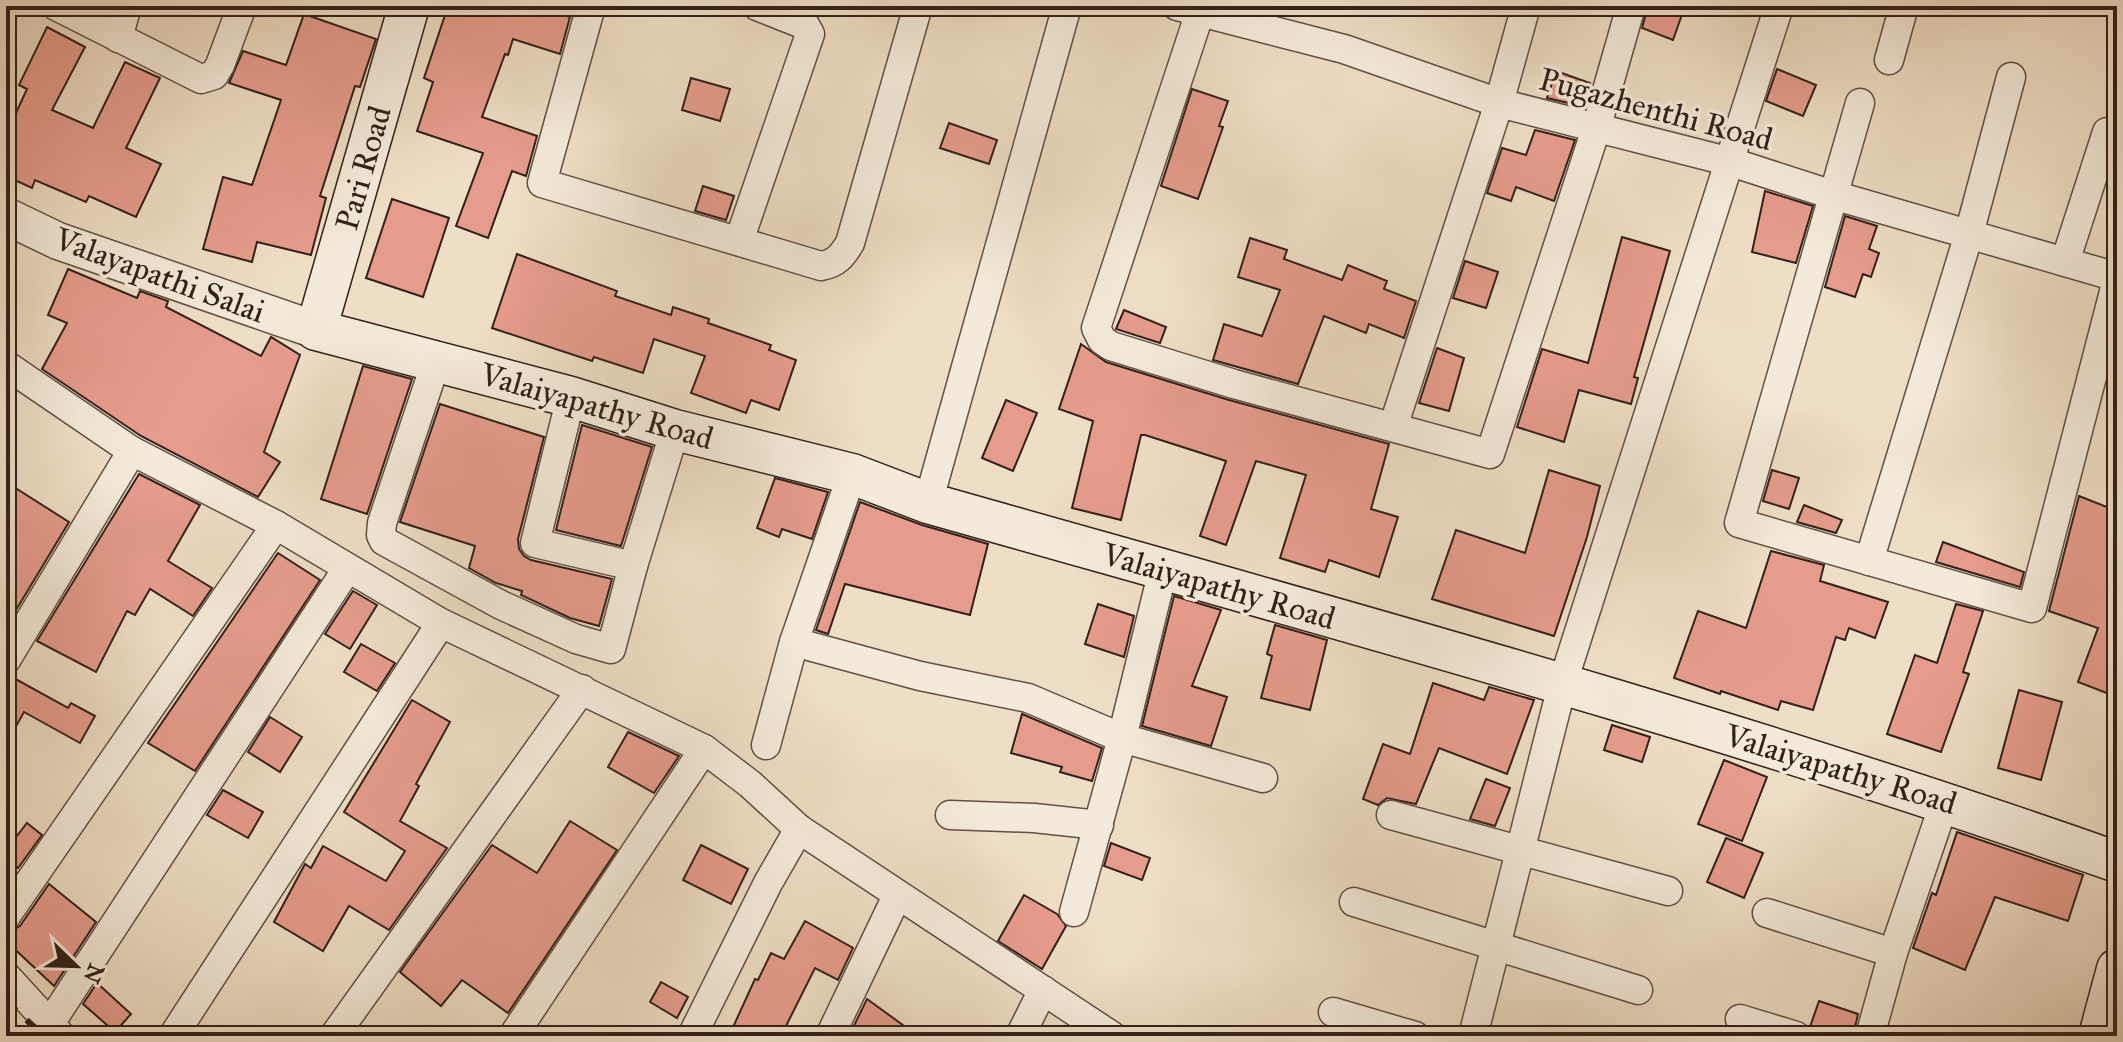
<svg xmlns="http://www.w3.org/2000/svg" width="2123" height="1042" font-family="'IM FELL Great Primer',serif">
<rect width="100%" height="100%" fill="#eedec5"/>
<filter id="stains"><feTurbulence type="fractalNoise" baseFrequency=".0025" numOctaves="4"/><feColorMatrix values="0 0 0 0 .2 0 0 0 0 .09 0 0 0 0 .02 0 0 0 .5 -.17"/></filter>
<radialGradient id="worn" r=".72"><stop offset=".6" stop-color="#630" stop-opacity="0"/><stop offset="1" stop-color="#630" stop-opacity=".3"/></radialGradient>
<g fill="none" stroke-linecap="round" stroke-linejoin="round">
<polyline stroke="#717d7b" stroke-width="9" points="6,1031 11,1036"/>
</g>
<g fill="#e69c8c" stroke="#32211a" stroke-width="2">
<polygon points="448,6 537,6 570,17 560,54 513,39 508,55 505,54 482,117 537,136 526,176 512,171 488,238 456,226 483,153 417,131 433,82 424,78"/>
<polygon points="1648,6 1685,6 1673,40 1642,28"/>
<polygon points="304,14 376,39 360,87 355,86 320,196 326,198 311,255 257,242 252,262 203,249 223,177 252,185 281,100 229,83 243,51 286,65"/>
<polygon points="47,27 85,47 52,110 93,128 125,62 160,78 126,148 161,164 136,217 89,196 86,202 35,180 32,188 6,176 6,135 27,89 19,85"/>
<polygon points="1777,69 1816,85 1803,116 1766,101"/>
<polygon points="1556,71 1590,83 1581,106 1547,98"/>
<polygon points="691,78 730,89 720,121 682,110"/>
<polygon points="1192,89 1228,101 1219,126 1223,127 1198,199 1161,186"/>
<polygon points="949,123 997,140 989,164 940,148"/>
<polygon points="1535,130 1575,140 1554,201 1516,187 1511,201 1487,193 1502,148 1526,155"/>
<polygon points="703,186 734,196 726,220 695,211"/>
<polygon points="1765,191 1813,206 1796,263 1752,252"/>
<polygon points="392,199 449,218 423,297 366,278"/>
<polygon points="1845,216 1877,226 1869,249 1879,253 1871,277 1863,274 1855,297 1825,287"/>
<polygon points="1622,237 1670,251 1634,377 1638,378 1631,404 1579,390 1564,442 1517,427 1542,349 1588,363"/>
<polygon points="1250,238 1287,250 1284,259 1342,280 1348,265 1387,281 1384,289 1416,301 1404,338 1369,324 1366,333 1324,316 1298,384 1213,360 1224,324 1262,336 1280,290 1238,277"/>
<polygon points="517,254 617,291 615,296 671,315 673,307 709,319 708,323 771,345 769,350 796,360 779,410 751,400 746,413 691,393 705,356 654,339 643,373 594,357 592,361 492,328"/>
<polygon points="1465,261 1498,272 1486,308 1453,298"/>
<polygon points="68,269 137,298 140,291 168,301 166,307 261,356 271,337 300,355 264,452 280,462 258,497 141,436 42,369 67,323 48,315"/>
<polygon points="1124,310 1166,327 1160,343 1116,329"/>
<polygon points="1081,344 1106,362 1229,400 1389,444 1371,509 1398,517 1379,577 1329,560 1325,572 1280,558 1306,475 1256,461 1226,545 1200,536 1226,461 1145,435 1141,435 1121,520 1072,508 1093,421 1059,409"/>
<polygon points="1437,348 1464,358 1449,411 1419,403"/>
<polygon points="363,366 412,379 367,514 321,499"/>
<polygon points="1006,400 1037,413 1013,471 982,458"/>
<polygon points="440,404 544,437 518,539 519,549 524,556 531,560 612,579 599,626 570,618 521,595 522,591 496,583 469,568 475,546 400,522"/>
<polygon points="582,425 652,447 621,546 556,530"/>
<polygon points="1549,470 1600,486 1587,537 1554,636 1432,599 1456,530 1525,553"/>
<polygon points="1772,470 1799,478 1789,509 1763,501"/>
<polygon points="139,474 200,505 168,561 212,588 193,616 150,589 135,615 127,611 96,672 37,641"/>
<polygon points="775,478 828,492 812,539 782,529 779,537 757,528"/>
<polygon points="6,482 69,522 7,625 6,625"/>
<polygon points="2079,496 2117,511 2117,697 2078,682 2098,628 2049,611"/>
<polygon points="860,502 922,525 988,544 970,615 845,584 828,634 816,630"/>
<polygon points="1804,505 1842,520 1836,533 1797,522"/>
<polygon points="1943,542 2024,572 2020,587 1936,562"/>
<polygon points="1771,551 1824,565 1820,581 1888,602 1875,638 1849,628 1845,640 1836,637 1813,710 1781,701 1778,710 1721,691 1720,694 1674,678 1698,611 1746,628"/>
<polygon points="278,553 320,580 195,771 148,743"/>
<polygon points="353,591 377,605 350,649 325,634"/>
<polygon points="1174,596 1221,610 1192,686 1227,697 1211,746 1142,726"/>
<polygon points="1098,604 1134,616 1124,657 1085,644"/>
<polygon points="1956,604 1983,611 1963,672 1969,674 1941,752 1887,734 1915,655 1937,663"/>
<polygon points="1275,625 1327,640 1310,710 1261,698 1272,656 1267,654"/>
<polygon points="361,644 395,663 377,691 344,672"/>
<polygon points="10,676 68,708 71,703 95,716 80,743 24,712 6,744 6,677"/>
<polygon points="1433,683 1484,700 1489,687 1534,700 1507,774 1439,748 1416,804 1387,798 1378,805 1363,799 1383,744 1410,754"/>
<polygon points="2019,690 2062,702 2041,780 1998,768"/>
<polygon points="412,700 450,722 416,784 419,786 400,821 447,848 389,930 349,906 323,951 274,922 305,864 311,868 323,846 386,881 405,851 344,812"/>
<polygon points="1022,714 1102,748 1092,781 1060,772 1062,767 1011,753"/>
<polygon points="270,717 302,737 280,772 248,752"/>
<polygon points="1612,725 1650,737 1642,762 1604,750"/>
<polygon points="628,732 679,756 654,793 608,767"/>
<polygon points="1724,760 1767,777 1742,841 1698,824"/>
<polygon points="1486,779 1510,788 1495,826 1470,819"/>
<polygon points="223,790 263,812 248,838 207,815"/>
<polygon points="570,821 617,850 508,1013 462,980 441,1006 400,972 492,845 537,873"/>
<polygon points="27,823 42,835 18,868 6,858 6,850"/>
<polygon points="1957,832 2083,875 2068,921 1995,897 1965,970 1913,948 1932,893 1936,895"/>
<polygon points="1726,838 1763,853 1744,898 1707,882"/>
<polygon points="1111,843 1150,858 1142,880 1104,866"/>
<polygon points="701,845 748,869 731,904 683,880"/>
<polygon points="49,884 96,922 54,986 6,941 6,933 20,926"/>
<polygon points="1024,895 1057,914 1066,926 1042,969 998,941"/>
<polygon points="805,921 853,948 838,980 815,968 781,1036 729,1036 755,979 758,980 771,953 784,959"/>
<polygon points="661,982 688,997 677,1018 650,1002"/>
<polygon points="97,983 131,1014 115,1032 83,1004"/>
<polygon points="867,999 918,1036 849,1036"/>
<polygon points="1819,1001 1858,1014 1853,1036 1813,1036 1810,1027"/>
</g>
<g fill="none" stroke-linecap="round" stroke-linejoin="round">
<defs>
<g id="minor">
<polyline points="56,6 201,79 214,75 220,65 242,6"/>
<path d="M 591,6 L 542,183 L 821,266 C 837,263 842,256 850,243 L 918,6"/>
<polyline points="1177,6 1344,49 1499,103 1731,162 1833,195 2117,277"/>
<polyline points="1202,6 1096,328 1102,340 1111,346 1234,384 1490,454 1596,129 1631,6"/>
<polyline points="118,38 127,6"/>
<polyline points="1889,60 1904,6"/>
<polyline points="1860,103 1739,523 2032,608 2117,280"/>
<polyline points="739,241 810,34 805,25 757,6"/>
<polyline points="2065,262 2107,132"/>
<polyline points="436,362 382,523 381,535 384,541 501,605 576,639 611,649 633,566 675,430"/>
<polyline points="6,365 132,451 276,525 441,623 704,749 750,784 799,829 1112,1036"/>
<polyline points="571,397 535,543 633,566"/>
<polyline points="1393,427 1499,103 1526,6"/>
<polyline points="928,503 1067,6"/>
<polyline points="1869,561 1969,234 2011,77"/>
<polyline points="794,642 920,676 1028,698 1122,738 1263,778"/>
<polyline points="6,660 132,451"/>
<polyline points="766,745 794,642 852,474"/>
<polyline points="950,815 1034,818 1099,825"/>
<polyline points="1391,815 1668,891"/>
<polyline points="1354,902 1638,990"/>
<polyline points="1074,912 1122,738 1163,570"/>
<polyline points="1767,913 1893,953"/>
<polyline points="6,916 276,525"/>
<polyline points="6,976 61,1036"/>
<polyline points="1333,1012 1415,1036"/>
<polyline points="1740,1019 1796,1036"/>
<polyline points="49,1025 347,569"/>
<polyline points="173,1036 441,623"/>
<polyline points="334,1036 582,689"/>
<polyline points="513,1036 704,749"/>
<polyline points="692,1036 768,883 799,829"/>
<polyline points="830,1036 897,896"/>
<polyline points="1020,1036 1043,990"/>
<polyline points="1473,1036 1563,682 1779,6"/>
<polyline points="1870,1036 1893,953 1945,801"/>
</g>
<polyline id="tertiary" points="6,216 58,241 316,330"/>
<g id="secondary">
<path d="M 409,6 L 316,330 L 571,397 L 675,430 L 852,474 L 928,503 C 1326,616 1726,724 2117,862"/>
<polyline points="2099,1036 2117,969"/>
</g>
</defs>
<use href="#minor" stroke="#615045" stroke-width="31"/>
<use href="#tertiary" stroke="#615045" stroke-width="39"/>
<use href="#secondary" stroke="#32211a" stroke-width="43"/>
<use href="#minor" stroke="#f4ead9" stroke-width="28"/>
<use href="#tertiary" stroke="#f4ead9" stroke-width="36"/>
<use href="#secondary" stroke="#f4ead9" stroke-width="40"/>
<polyline stroke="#32211a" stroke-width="6" stroke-dasharray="14 14" stroke-linecap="butt" points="6,1001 44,1036"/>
</g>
<g text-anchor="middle" stroke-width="7" stroke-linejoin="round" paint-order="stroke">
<g font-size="32" fill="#32211a" stroke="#f4ead9">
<text transform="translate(1656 109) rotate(15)" y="11">Pugazhenthi Road</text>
<text transform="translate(363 168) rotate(-74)" y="11">Pari Road</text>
<text transform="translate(160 275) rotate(20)" y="11">Valayapathi Salai</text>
<text transform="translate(597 406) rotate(16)" y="11">Valaiyapathy Road</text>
<text transform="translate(1219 586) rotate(16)" y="11">Valaiyapathy Road</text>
<text transform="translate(1841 769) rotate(17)" y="11">Valaiyapathy Road</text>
</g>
</g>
<rect width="2123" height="1042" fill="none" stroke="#eedec5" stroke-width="32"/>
<rect x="8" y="8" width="2107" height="1026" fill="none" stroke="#32211a" stroke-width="4"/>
<rect x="16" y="16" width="2091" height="1010" fill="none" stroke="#32211a" stroke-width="2"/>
<g transform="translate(76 966) rotate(113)" stroke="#f4ead9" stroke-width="6" paint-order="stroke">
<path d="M0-6L14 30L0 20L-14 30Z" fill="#32211a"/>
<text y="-12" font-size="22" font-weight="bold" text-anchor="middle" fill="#32211a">N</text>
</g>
<rect width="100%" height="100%" filter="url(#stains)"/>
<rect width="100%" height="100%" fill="url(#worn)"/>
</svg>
